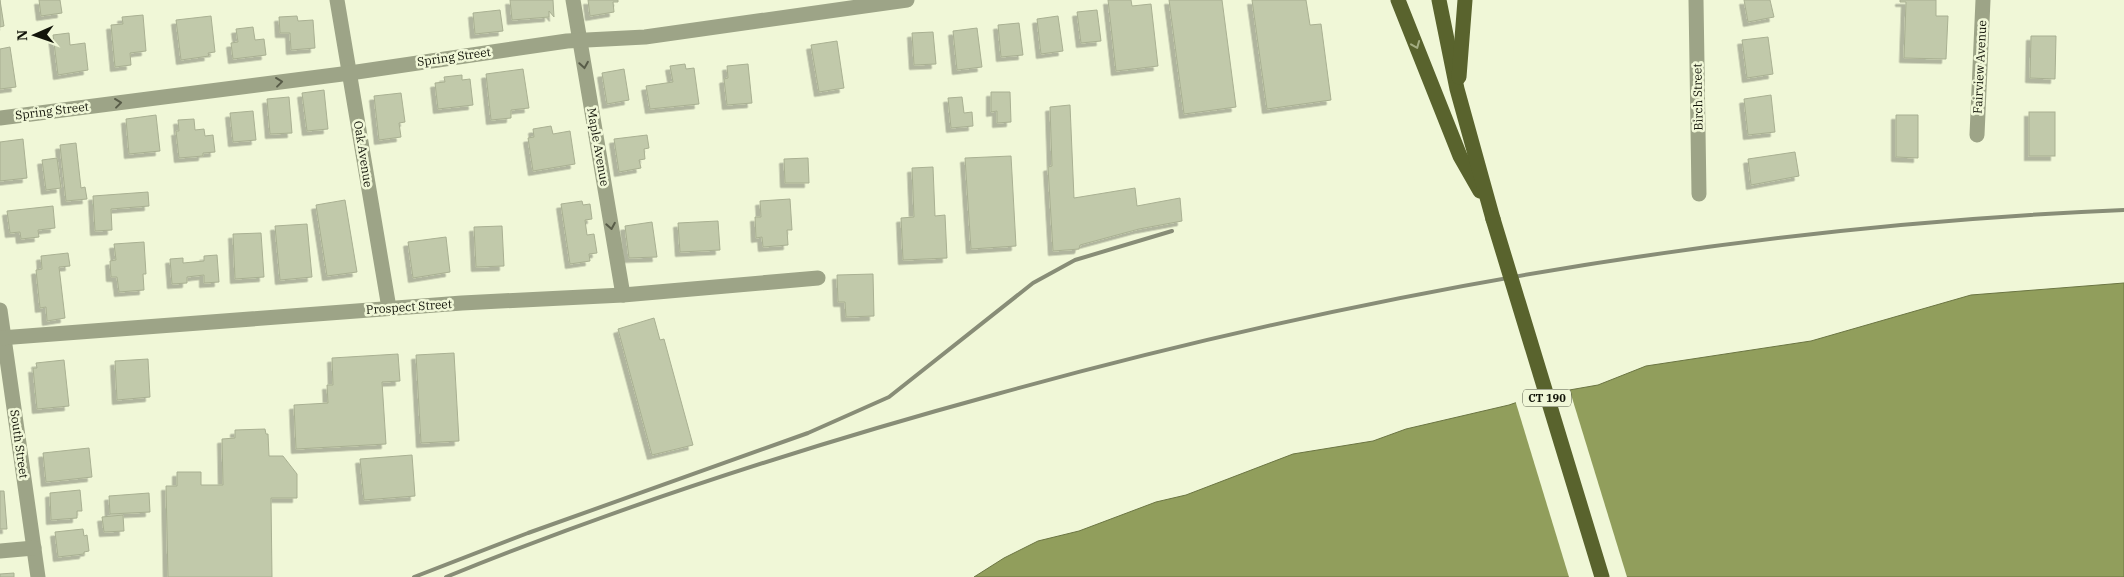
<svg xmlns="http://www.w3.org/2000/svg" width="2124" height="577" font-family="'IBM Plex Serif',serif">
<defs>
<filter id="shadow"><feDropShadow dx="-4.5" dy="4.5" stdDeviation="0" flood-color="#0004"/></filter>
</defs>
<rect width="100%" height="100%" fill="#f0f7d7"/>
<polygon fill="#919e5c" stroke="#6b7543" points="2124,283 2124,577 974,577 1004,558 1038,541 1079,531 1156,502 1186,495 1293,454 1373,441 1406,429 1509,405 1535,396 1598,385 1646,366 1811,341 1971,295"/>
<polygon fill="#f0f7d7" points="1569,388 1627,577 1569,577 1515,400 1535,394"/>
<g fill="#c1c9aa" stroke="#a9b092" filter="url(#shadow)">
<polygon points="0,0 4,26 0,27"/>
<polygon points="39,0 60,0 62,13 41,16"/>
<polygon points="510,0 553,0 554,17 549,11 549,17 512,20"/>
<polygon points="588,0 618,0 618,2 613,2 614,12 590,16"/>
<polygon points="1108,0 1131,0 1132,6 1151,4 1158,66 1116,71"/>
<polygon points="1169,0 1222,0 1236,107 1184,114"/>
<polygon points="1252,0 1306,0 1310,25 1321,24 1331,100 1267,109"/>
<polygon points="1744,0 1770,0 1774,17 1748,22"/>
<polygon points="1900,0 1936,0 1936,16 1948,16 1946,59 1904,58 1906,2 1900,2"/>
<polygon points="500,10 503,31 475,34 473,13"/>
<polygon points="1097,10 1101,41 1081,43 1077,12"/>
<polygon points="143,15 146,51 130,53 131,65 115,67 111,25 123,24 122,17"/>
<polygon points="211,16 215,52 208,53 209,56 181,60 176,20"/>
<polygon points="297,16 298,21 313,20 315,48 291,50 290,33 280,33 279,17"/>
<polygon points="1058,16 1063,51 1041,54 1037,19"/>
<polygon points="1019,23 1023,55 1001,57 998,25"/>
<polygon points="253,27 255,40 264,39 266,55 233,59 231,43 238,42 236,29"/>
<polygon points="977,28 982,67 957,70 953,31"/>
<polygon points="933,32 936,64 914,65 912,33"/>
<polygon points="69,33 70,45 85,43 88,70 58,75 53,35"/>
<polygon points="2031,36 2056,36 2055,79 2030,78"/>
<polygon points="1768,37 1773,74 1747,78 1742,40"/>
<polygon points="837,41 844,88 819,92 811,45"/>
<polygon points="10,47 16,87 0,89 0,49"/>
<polygon points="685,64 686,69 694,68 699,104 650,109 646,86 673,82 670,66"/>
<polygon points="748,64 752,103 727,105 724,79 728,78 727,66"/>
<polygon points="523,69 529,108 511,110 511,118 491,120 486,74"/>
<polygon points="624,69 629,100 607,104 602,73"/>
<polygon points="462,75 462,80 470,79 473,105 438,109 435,83 445,82 444,77"/>
<polygon points="324,90 328,129 307,131 302,93"/>
<polygon points="991,92 1010,92 1011,122 997,123 997,111 991,112"/>
<polygon points="401,93 405,122 399,123 401,137 379,140 374,96"/>
<polygon points="1771,95 1775,132 1748,135 1744,99"/>
<polygon points="289,97 292,133 270,134 267,99"/>
<polygon points="962,97 964,113 972,112 973,126 951,128 948,98"/>
<polygon points="1070,105 1074,198 1135,188 1137,206 1180,198 1182,221 1139,229 1080,245 1079,249 1053,251 1048,167 1052,166 1050,107"/>
<polygon points="253,111 256,140 233,142 230,113"/>
<rect x="2029" y="112" width="26" height="44"/>
<polygon points="156,115 160,151 129,154 126,119"/>
<polygon points="1896,115 1918,115 1918,158 1896,157"/>
<polygon points="194,119 195,130 204,129 205,136 213,135 215,152 203,153 203,156 179,158 176,131 179,131 178,120"/>
<polygon points="551,126 553,134 570,131 575,164 533,171 528,138 534,137 533,129"/>
<polygon points="647,135 649,148 644,149 645,159 639,160 641,168 619,172 614,139"/>
<polygon points="23,139 27,178 0,181 0,142"/>
<polygon points="76,143 81,188 85,187 87,199 66,201 60,145"/>
<polygon points="1795,152 1799,176 1751,185 1748,159"/>
<polygon points="1011,156 1016,246 971,249 965,158"/>
<polygon points="57,158 61,188 46,190 42,160"/>
<polygon points="808,158 809,183 785,183 784,159"/>
<polygon points="933,167 935,216 945,215 947,258 903,260 901,218 914,217 912,168"/>
<polygon points="148,192 149,206 111,209 112,230 95,231 93,196"/>
<polygon points="790,199 792,230 787,230 788,245 763,247 762,237 756,238 755,217 761,217 760,201"/>
<polygon points="345,200 357,272 327,276 316,205"/>
<polygon points="582,201 583,205 590,204 592,219 585,220 587,235 594,234 597,253 589,254 590,261 570,264 561,204"/>
<polygon points="53,206 55,228 38,230 39,237 21,239 20,232 10,233 7,211"/>
<polygon points="718,221 720,250 680,252 678,223"/>
<polygon points="652,222 657,257 629,258 625,226"/>
<polygon points="307,224 312,277 280,280 275,226"/>
<polygon points="502,226 504,266 476,267 474,227"/>
<polygon points="261,233 264,277 235,279 233,234"/>
<polygon points="446,237 450,272 413,278 408,242"/>
<polygon points="144,242 146,274 143,274 144,290 119,292 117,277 111,277 110,261 116,260 114,244"/>
<polygon points="68,253 70,266 59,267 65,318 47,321 46,307 40,308 36,270 42,269 41,256"/>
<polygon points="217,255 219,282 204,283 204,275 187,277 187,283 172,284 170,259 183,258 183,263 204,261 204,256"/>
<polygon points="873,274 874,316 846,317 845,302 838,302 837,275"/>
<polygon points="654,318 660,340 664,339 693,445 652,455 618,329"/>
<polygon points="454,353 459,441 421,443 416,355"/>
<polygon points="398,354 400,381 382,382 386,444 296,449 294,405 328,403 327,385 333,385 332,358"/>
<polygon points="148,359 150,397 117,400 115,361"/>
<polygon points="64,360 69,406 37,409 33,368 37,368 36,363"/>
<polygon points="265,429 266,434 268,434 269,456 283,456 297,474 297,498 271,498 272,577 168,577 166,486 177,486 177,472 201,472 201,485 223,485 222,439 235,438 235,430"/>
<polygon points="89,448 92,477 46,482 43,453"/>
<polygon points="412,455 415,496 364,500 360,459"/>
<polygon points="80,490 82,511 77,511 77,518 51,520 50,493"/>
<polygon points="0,491 4,491 7,529 0,529"/>
<polygon points="149,493 150,512 110,514 109,496"/>
<polygon points="123,515 124,531 104,532 102,517"/>
<polygon points="83,529 84,536 87,535 89,551 84,552 84,554 58,557 55,532"/>
<polygon points="14,573 14,577 0,577 0,574"/>
</g>
<g fill="none" stroke-linecap="round" stroke-linejoin="round">
<g stroke="#9da487" stroke-width="15">
<polyline points="337,0 389,308"/>
<polyline points="573,0 623,295"/>
<polyline points="1696,0 1699,194"/>
<polyline points="0,118 350,73 567,41 645,37 907,0"/>
<polyline points="1977,135 1983,0"/>
<polyline points="0,310 38,577"/>
<polyline points="0,338 462,303 623,295 818,278"/>
<polyline points="0,551 34,548"/>
</g>
<g stroke="#59632d" stroke-width="15">
<polyline points="1398,0 1460,156 1480,191"/>
<polyline points="1439,0 1457,89 1493,219"/>
<polyline points="1459,77 1465,0"/>
</g>
<g stroke="#888d77" stroke-width="4">
<polyline points="414,577 528,533 808,433 889,397 1033,283 1075,260 1172,231"/>
<path d="M 446,577 C 626,504 810,445 997,394 C 1365,292 1742,226 2124,210"/>
</g>
<polyline stroke="#59632d" stroke-width="15" points="1493,219 1602,577"/>
</g>
<defs><path id="oneway-chevron" d="M-2-3.5L2.5 0L-2 3.5" fill="none" stroke-width="1.6" stroke-linecap="round" stroke-linejoin="round" transform="scale(1.25)"/></defs>
<use stroke="#a4ad82" href="#oneway-chevron" transform="translate(1416 45) rotate(68)"/>
<g stroke="#585c48">
<use href="#oneway-chevron" transform="translate(584 65) rotate(81)"/>
<use href="#oneway-chevron" transform="translate(279 82) rotate(-7)"/>
<use href="#oneway-chevron" transform="translate(118 103) rotate(-7)"/>
<use href="#oneway-chevron" transform="translate(611 226) rotate(80)"/>
</g>
<g text-anchor="middle" stroke-width="5" stroke-linejoin="round" paint-order="stroke">
<rect fill="#f0f7d7" stroke="#555847" stroke-width="1" x="1523" y="389.5" width="48" height="17" rx="4"/>
<g font-size="11" font-weight="bold" fill="#121409">
<text x="1547" y="402">CT 190</text>
</g>
<g font-size="12" fill="#121409" stroke="#f0f7d7">
<text transform="translate(454 57) rotate(-8)" y="4">Spring Street</text>
<text transform="translate(1980 67) rotate(-87)" y="4">Fairview Avenue</text>
<text transform="translate(1698 97) rotate(-91)" y="4">Birch Street</text>
<text transform="translate(52 111) rotate(-7)" y="4">Spring Street</text>
<text transform="translate(598 147) rotate(80)" y="4">Maple Avenue</text>
<text transform="translate(363 154) rotate(81)" y="4">Oak Avenue</text>
<text transform="translate(409 307) rotate(-4)" y="4">Prospect Street</text>
<text transform="translate(19 444) rotate(82)" y="4">South Street</text>
</g>
</g>
<g transform="translate(35 35) rotate(268)" stroke="#f0f7d7" stroke-width="4" paint-order="stroke">
<path d="M0-4L9 19L0 12L-9 19Z" fill="#121409"/>
<text y="-8" font-size="14" font-weight="bold" text-anchor="middle" fill="#121409">N</text>
</g>
</svg>
